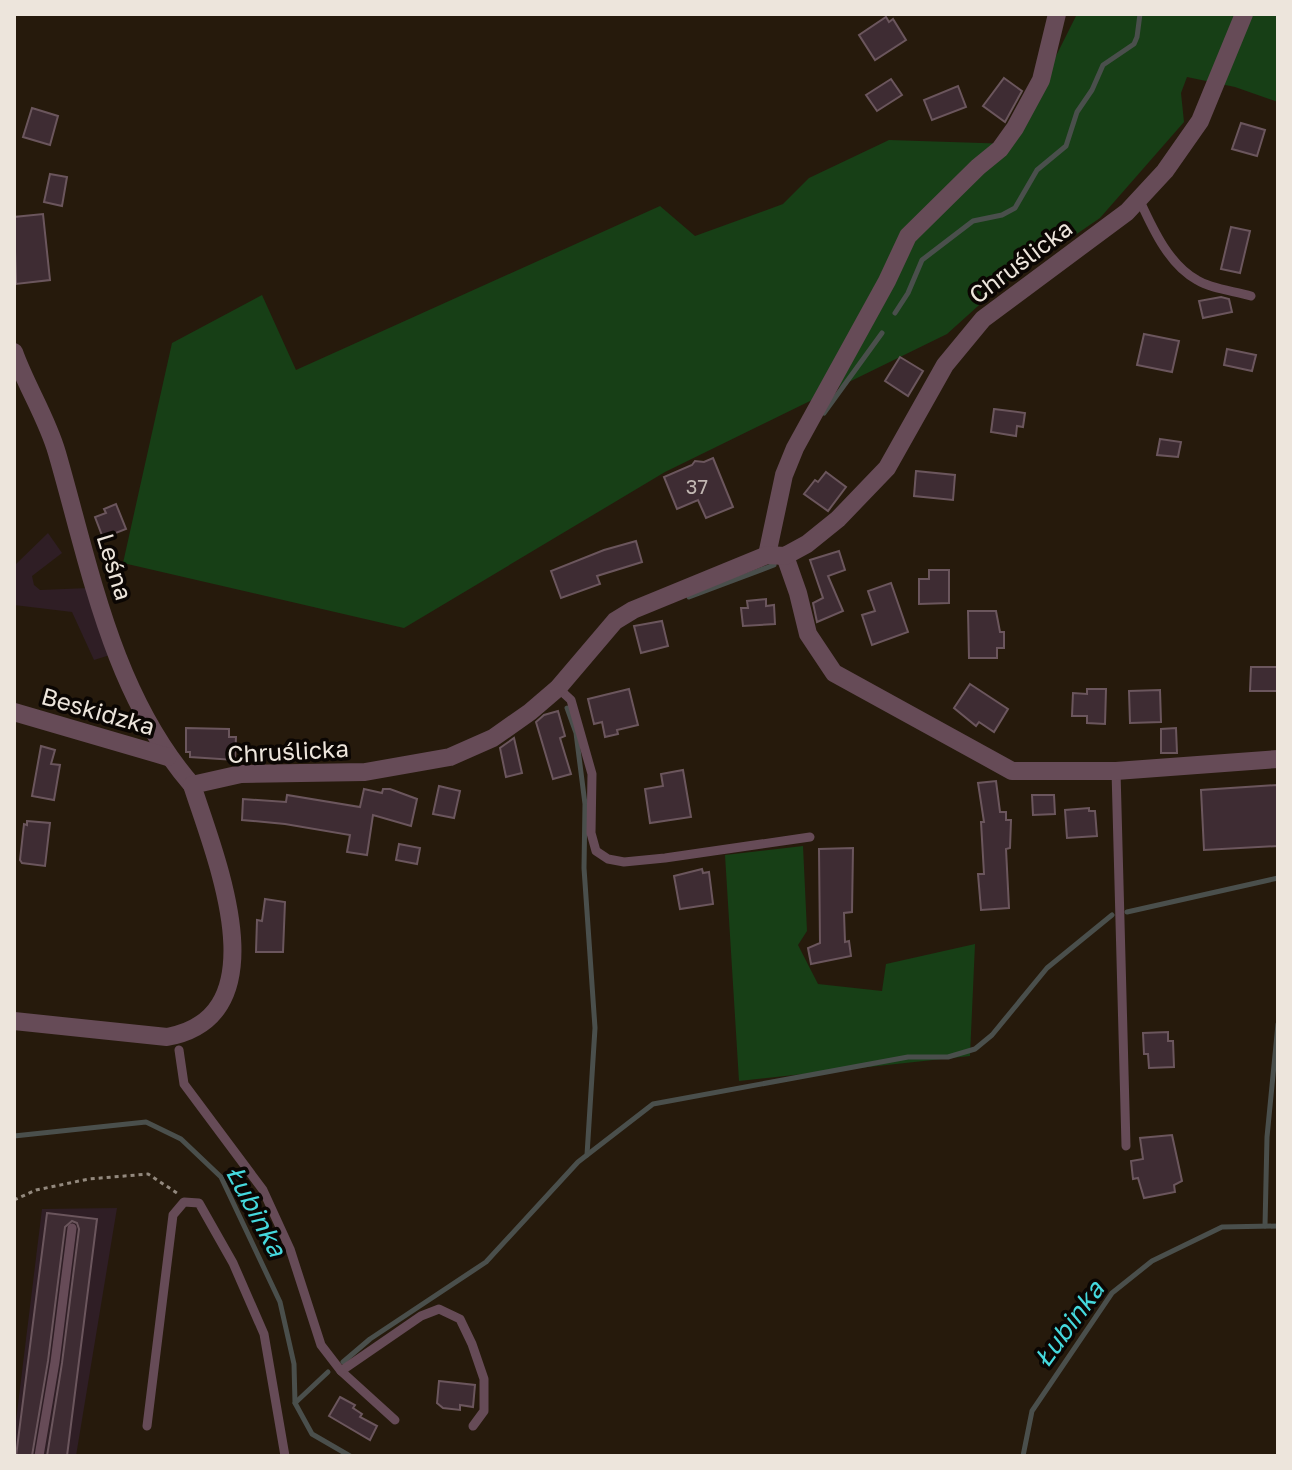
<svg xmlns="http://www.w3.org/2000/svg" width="1292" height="1470" font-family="'Golos Text',sans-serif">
<rect width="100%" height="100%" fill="#261a0c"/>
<g fill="#2f1e25">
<polygon points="48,533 62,553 32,576 34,585 40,590 89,588 110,655 94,660 72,612 14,605 14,566"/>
<polygon points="117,1208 76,1456 14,1456 14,1437 42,1209"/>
</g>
<g fill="#173f16">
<polygon points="1077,14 1278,14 1278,102 1235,87 1187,77 1181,93 1184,122 1100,218 998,288 947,334 665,472 404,628 123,563 172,343 262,295 296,370 660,206 695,236 783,204 809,178 889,140 1012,144"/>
<polygon points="803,846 807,931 798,945 818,984 882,991 886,964 975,944 970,1056 739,1081 725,855"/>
</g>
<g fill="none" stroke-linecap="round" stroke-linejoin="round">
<g stroke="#4a4f4c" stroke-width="5">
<polyline points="895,313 908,293 922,260 973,221 1002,215 1015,208 1037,170 1066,146 1077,112 1092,90 1103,65 1134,44 1137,37 1140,14"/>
<polyline points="824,413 882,333"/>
<polyline points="689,597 774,565"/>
<polyline points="567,708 576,733 585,804 584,868 595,1028 587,1155"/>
<polyline points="1127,912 1278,878"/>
<polyline points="14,1136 146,1122 181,1139 221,1177 280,1302 294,1364 295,1403 312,1434 350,1456"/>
<polyline points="1265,1226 1267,1137 1278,1024"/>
<polyline points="343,1362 370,1339 486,1262 578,1162 653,1104 908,1057 948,1057 975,1049 992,1035 1047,968 1112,915"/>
<polyline points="295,1403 328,1372"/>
<polyline points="1023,1456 1032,1411 1112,1293 1152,1261 1222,1227 1278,1226"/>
</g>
</g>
<g fill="#3e2c33" stroke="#6b565d" stroke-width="2">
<polygon points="886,17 889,22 893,19 906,40 875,60 859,35"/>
<polygon points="1004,78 1022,91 1005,122 983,106"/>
<polygon points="891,79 902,95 877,111 866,95"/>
<polygon points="958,86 966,107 932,120 924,100"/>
<polygon points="32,108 58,116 50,145 23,137"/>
<polygon points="1241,123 1265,130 1257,156 1232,149"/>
<polygon points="50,174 67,177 62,206 44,202"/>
<polygon points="43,214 50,280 16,284 14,217"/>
<polygon points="1231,227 1250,231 1240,273 1221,269"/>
<polygon points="1221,297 1229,299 1232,312 1203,318 1199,301"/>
<polygon points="1144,334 1179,341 1172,372 1137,365"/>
<polygon points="1227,349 1256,355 1252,371 1224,365"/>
<polygon points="900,357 923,371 908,396 885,381"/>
<polygon points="994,409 1025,413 1023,427 1017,426 1016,436 991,432"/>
<polygon points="1160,439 1181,442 1178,457 1157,455"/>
<polygon points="713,458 733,507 706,518 698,500 677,509 664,477 692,465 695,461 704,462"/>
<polygon points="916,471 955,475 953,500 914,496"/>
<polygon points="826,472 846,487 828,511 804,494 815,480 818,482"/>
<polygon points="116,504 126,529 103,538 95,517 106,513 104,509"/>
<polygon points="636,541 642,562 597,576 600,584 561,598 551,571 604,550"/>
<polygon points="839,551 845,570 828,576 843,611 817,622 813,603 823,598 810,560"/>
<polygon points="929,570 949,570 949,603 919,604 919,579 929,579"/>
<polygon points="891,583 908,632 872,645 862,615 875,611 868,591"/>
<polygon points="766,599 766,606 774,605 775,624 743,626 741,608 748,608 747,601"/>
<polygon points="968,611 996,611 1000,632 1004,632 1004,648 997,648 997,658 969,658"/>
<polygon points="662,621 668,646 641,653 634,626"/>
<polygon points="1251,667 1278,667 1278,691 1250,691"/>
<polygon points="970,684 1008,709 994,732 979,722 976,726 954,708"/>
<polygon points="629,689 638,725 617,730 618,734 605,737 602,722 594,724 588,699"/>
<polygon points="1087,689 1106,689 1105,724 1087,723 1087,716 1072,716 1073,693 1087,694"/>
<polygon points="1160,690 1161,722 1130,723 1129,691"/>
<polygon points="558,711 565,736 560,738 571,774 553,779 536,722 544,715"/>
<polygon points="186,728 229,729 229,737 236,737 235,760 190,757 190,752 186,752"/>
<polygon points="1176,728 1177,753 1161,753 1161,729"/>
<polygon points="514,738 522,773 506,777 500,748"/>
<polygon points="41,746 55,750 51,764 60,765 54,800 32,796"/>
<polygon points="683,770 691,817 650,823 645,789 663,786 661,774"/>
<polygon points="996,781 1000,812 1006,812 1006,820 1011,820 1010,848 1006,849 1009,908 981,910 978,874 984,874 981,822 984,822 978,783"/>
<polygon points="1277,785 1278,846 1204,850 1201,790"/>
<polygon points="439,786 460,791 454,818 433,814"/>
<polygon points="364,789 382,793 383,789 390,789 417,799 411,826 373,815 367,855 347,852 350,835 285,824 242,820 243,799 286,802 287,795 360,807"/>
<polygon points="1032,795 1054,795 1055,814 1033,815"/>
<polygon points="1089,808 1089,811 1095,811 1097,836 1067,838 1065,810"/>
<polygon points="27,821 50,823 45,866 22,863 20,860 24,824 27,825"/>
<polygon points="399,844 420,848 417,864 396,860"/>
<polygon points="853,848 852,912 844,913 845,942 849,941 851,956 811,964 808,948 820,943 819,849"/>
<polygon points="702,869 703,873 709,872 713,904 680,909 674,876"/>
<polygon points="265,899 285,902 283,952 256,952 257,920 262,921"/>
<polygon points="1168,1032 1168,1041 1173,1041 1174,1067 1149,1068 1148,1054 1144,1054 1143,1033"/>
<polygon points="1172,1135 1182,1181 1174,1185 1175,1192 1144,1198 1138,1178 1133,1179 1131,1161 1143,1159 1140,1138"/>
<polygon points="47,1213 97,1219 67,1456 47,1456 62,1363 79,1229 77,1223 72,1221 65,1227 48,1361 32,1456 16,1456"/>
<polygon points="439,1381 475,1385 473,1407 460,1405 460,1410 443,1408 437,1403"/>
<polygon points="340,1397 355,1405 353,1408 362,1414 360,1417 377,1426 370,1440 329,1416"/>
</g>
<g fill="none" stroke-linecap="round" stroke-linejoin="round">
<polyline stroke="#93897e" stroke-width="3" stroke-dasharray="4 4" stroke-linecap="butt" points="14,1200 36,1190 89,1179 148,1174 177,1193"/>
<g stroke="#664b57" stroke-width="9">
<path d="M 1139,199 C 1152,227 1168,264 1197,280 C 1211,289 1235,291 1251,296"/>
<polyline points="558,688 571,700 592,774 591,833 596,851 608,859 624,862 665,858 810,837"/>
<polyline points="1116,771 1126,1146"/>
<polyline points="179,1050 184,1084 263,1190 290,1249 321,1345 341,1371 395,1420"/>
<polyline points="341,1371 421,1316 439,1309 460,1319 472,1344 484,1379 484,1411 473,1426"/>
<polyline points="147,1426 173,1215 184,1202 199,1203 233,1263 264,1334 285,1456"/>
<polyline points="39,1456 55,1362 72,1228"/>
</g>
<g stroke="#664b57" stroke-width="18">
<path d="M 14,352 C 26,386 47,418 57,453 C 90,567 112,693 192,785"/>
<polyline points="767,555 784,475 795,448 887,281 908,236 978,167 1000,149 1015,128 1041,80 1057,14"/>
<polyline points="785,556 798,593 808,634 834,673 1012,771 1116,771 1278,759"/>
<polyline points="14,712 168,757"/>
<path d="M 14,1021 L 167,1037 C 283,1016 214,854 192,785 L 241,774 L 365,772 L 450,757 L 493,738 L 530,712 L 558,688 L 615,621 L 633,610 L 767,555 L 785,556 L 807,544 L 838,519 L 887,468 L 945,365 L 983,319 L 1127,212 L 1165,171 L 1200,121 L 1244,14"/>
</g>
</g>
<g text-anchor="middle" stroke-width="7" stroke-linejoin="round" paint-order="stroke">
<g font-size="20" fill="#c1b7b2">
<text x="697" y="494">37</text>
</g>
<g font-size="24" fill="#ede5dc" stroke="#0b0603">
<text transform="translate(1021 262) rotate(-37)" y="8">Chruślicka</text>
<text transform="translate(114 567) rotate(73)" y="8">Leśna</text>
<text transform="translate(98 712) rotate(16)" y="8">Beskidzka</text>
<text transform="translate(288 752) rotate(-3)" y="8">Chruślicka</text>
</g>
<g font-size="26" font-style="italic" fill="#45d9de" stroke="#0b0603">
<text transform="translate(256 1211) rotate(62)" y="9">Łubinka</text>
<text transform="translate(1069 1324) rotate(-54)" y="9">Łubinka</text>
</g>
</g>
<rect width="1292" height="1470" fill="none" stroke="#ede5dc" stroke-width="32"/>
</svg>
